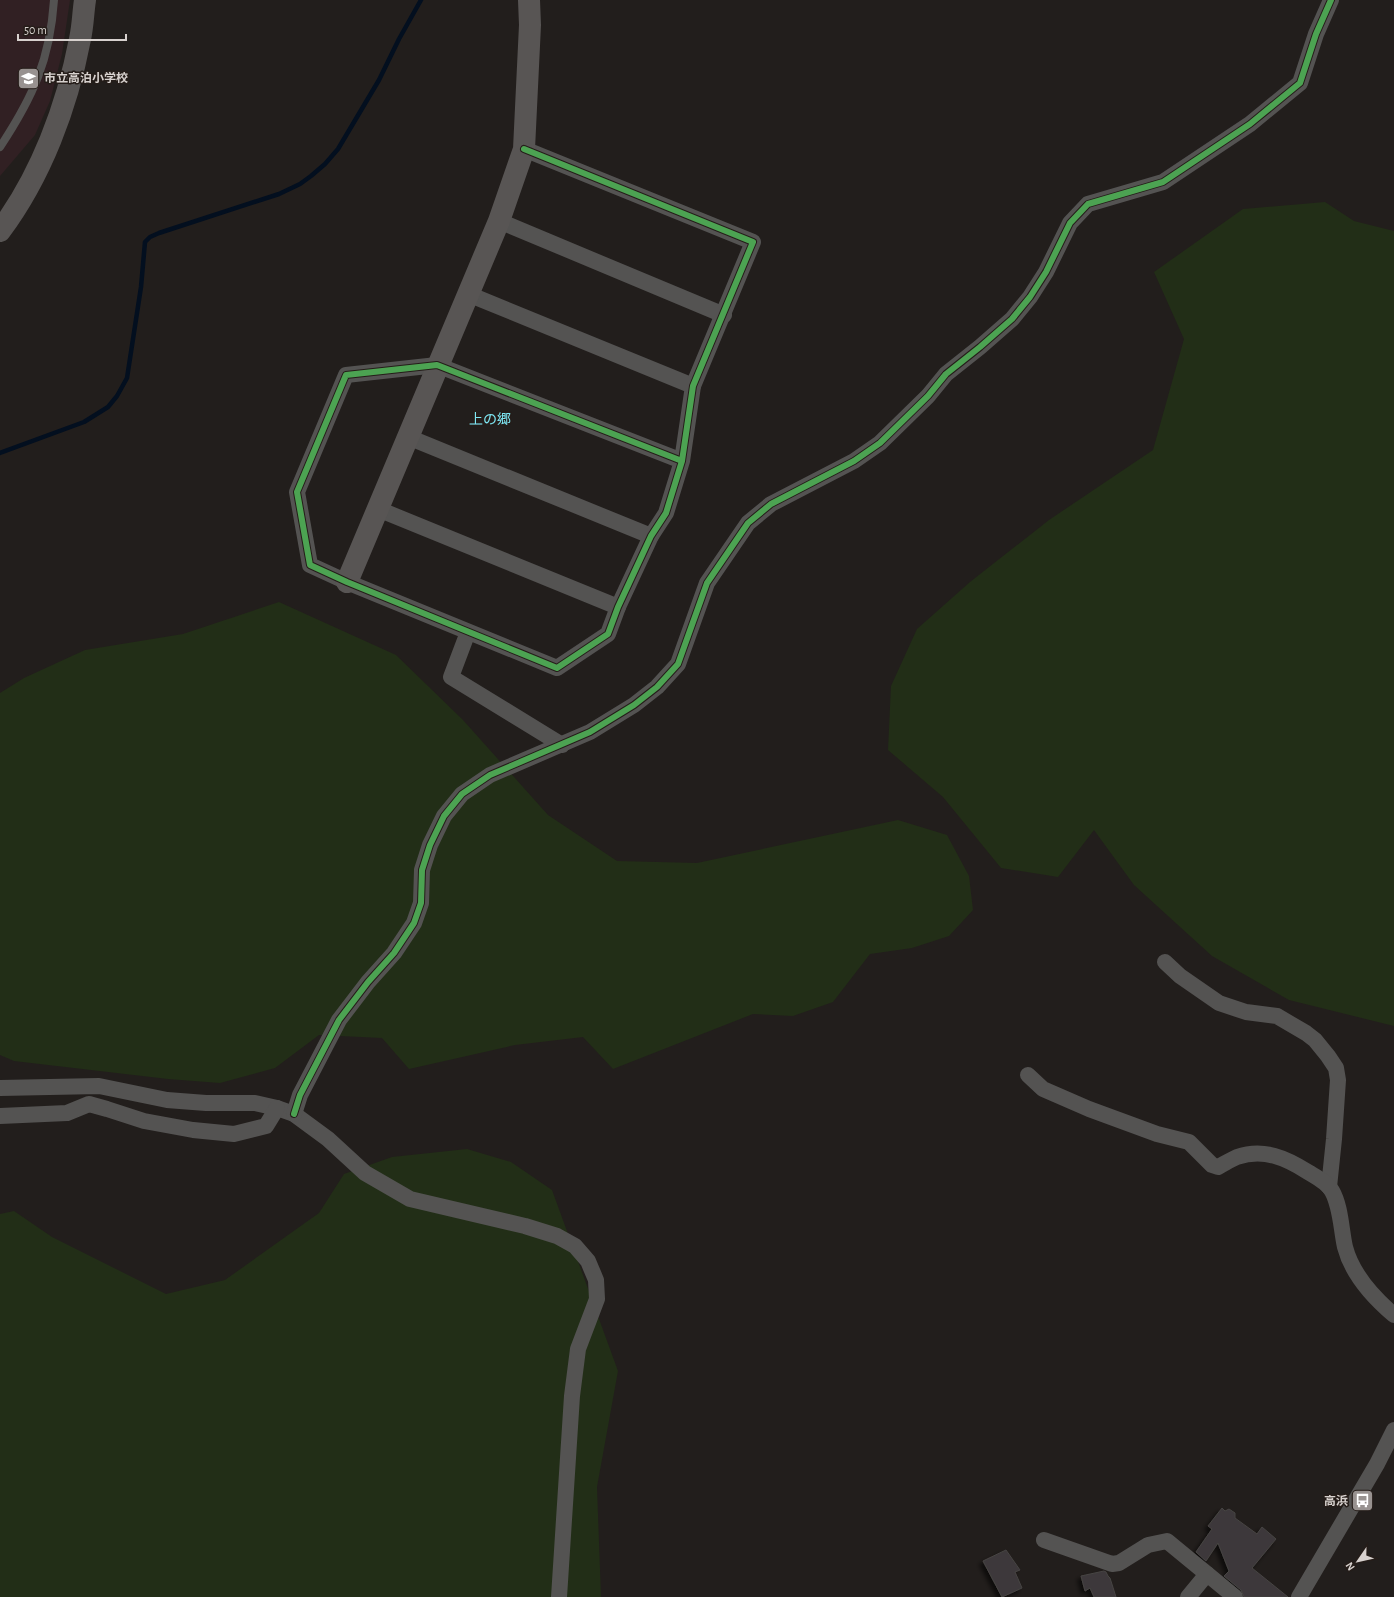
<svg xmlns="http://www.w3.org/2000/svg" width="1394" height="1597" font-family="'Alegreya Sans','Noto Sans JP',sans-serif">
<defs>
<filter id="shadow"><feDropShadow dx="-3.5" dy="3.5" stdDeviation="2" flood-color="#0009"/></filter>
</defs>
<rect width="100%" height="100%" fill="#221e1c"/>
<polygon fill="#312023" points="0,0 70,0 62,54 50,101 35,135 0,176"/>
<g fill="#222e17">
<polygon points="1325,202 1354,221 1394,231 1394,1026 1289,1000 1212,956 1134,885 1094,830 1058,877 1001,868 943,797 888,750 891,686 917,629 970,582 1049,520 1153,450 1184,339 1154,272 1243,209"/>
<polygon points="279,602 396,655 463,720 548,815 617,861 697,863 898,820 947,835 969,876 973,910 949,936 912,948 870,954 833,1002 793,1016 753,1014 613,1069 583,1037 515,1045 409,1069 382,1038 319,1035 275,1068 220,1083 168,1079 14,1061 0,1055 0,693 24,678 85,650 183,634"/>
<polygon points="467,1149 511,1162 552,1190 618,1371 597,1487 601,1597 0,1597 0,1214 14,1211 52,1237 166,1294 225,1280 319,1213 344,1174 392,1157"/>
</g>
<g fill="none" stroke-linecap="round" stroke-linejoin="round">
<polyline stroke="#030f1f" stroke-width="4.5" points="0,453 84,422 108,407 117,396 127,378 141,287 145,242 150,237 159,233 279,194 300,184 311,176 325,164 338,149 379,80 399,39 421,0"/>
</g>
<g fill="#3c393a" stroke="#474443" filter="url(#shadow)">
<polygon points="1222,1508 1225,1511 1229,1509 1235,1513 1235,1518 1257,1534 1262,1527 1276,1539 1252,1568 1288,1597 1244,1597 1241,1590 1224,1576 1229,1571 1218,1543 1206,1561 1196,1552 1212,1529 1208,1526"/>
<polygon points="1006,1550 1020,1570 1015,1572 1022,1588 1002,1597 983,1561"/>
<polygon points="1104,1571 1106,1572 1108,1576 1110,1578 1116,1597 1094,1597 1090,1588 1085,1591 1081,1576"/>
</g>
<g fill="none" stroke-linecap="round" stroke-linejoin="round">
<path stroke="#545352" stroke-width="8" d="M 0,147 C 33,97 50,60 54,0"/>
<g stroke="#545352" stroke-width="16">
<polyline points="524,149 753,242 693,386 682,461 666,513 651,536 618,607 608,634 557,668 347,582 310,565 297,492 346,375 437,365 682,461"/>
<polyline points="499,221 724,315"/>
<polyline points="468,294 693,386"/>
<polyline points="408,437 651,536"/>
<polyline points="378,509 618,607"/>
<polyline points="468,632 451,677 562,745"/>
<polyline points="1165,962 1180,976 1219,1003 1246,1012 1277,1016 1306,1033 1315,1040 1328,1056 1336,1068 1338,1080 1334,1139 1329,1187"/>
<path d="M 1028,1075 L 1043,1089 L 1089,1109 L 1157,1134 L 1189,1142 L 1212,1165 L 1218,1167 C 1224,1164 1230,1160 1237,1157 C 1264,1148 1286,1158 1308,1172 C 1316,1177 1327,1182 1332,1191 C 1341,1207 1341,1229 1345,1247 C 1352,1274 1374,1298 1394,1315"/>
<polyline points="0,1088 99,1086 167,1100 206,1103 255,1103 277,1108 294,1114 328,1139 365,1173 410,1199 525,1226 557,1236 575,1246 588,1261 596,1280 597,1299 578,1349 572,1396 559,1597"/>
<polyline points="294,1114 300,1095 339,1020 368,982 394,953 414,923 421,903 422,870 430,845 444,816 462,794 490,775 590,732 634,705 657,687 678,664 707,583 748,523 771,504 854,461 880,443 928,396 946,374 980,347 1012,319 1030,297 1046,272 1070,223 1088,204 1163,182 1250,124 1300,83 1316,34 1331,0"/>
<polyline points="0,1116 67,1113 89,1104 107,1109 144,1121 193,1130 234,1134 266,1126 277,1108"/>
<polyline points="1044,1540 1112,1564 1119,1563 1148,1545 1167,1541 1235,1597"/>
<polyline points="1188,1597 1207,1574"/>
<polyline points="1299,1597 1377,1464 1394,1430"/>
</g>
<g stroke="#585554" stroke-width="22">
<path d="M 0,231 C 41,176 67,107 80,39 C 83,26 83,13 85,0"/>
<polyline points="347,582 499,221 524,149 530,25 529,0"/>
</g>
<defs>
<g id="cycleway">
<polyline points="524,149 753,242 693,386 682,461 666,513 651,536 618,607 608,634 557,668 347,582 310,565 297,492 346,375 437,365 682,461"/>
<polyline points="294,1114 300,1095 339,1020 368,982 394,953 414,923 421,903 422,870 430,845 444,816 462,794 490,775 590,732 634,705 657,687 678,664 707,583 748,523 771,504 854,461 880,443 928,396 946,374 980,347 1012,319 1030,297 1046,272 1070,223 1088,204 1163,182 1250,124 1300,83 1316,34 1331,0"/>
</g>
</defs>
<use href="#cycleway" stroke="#251d19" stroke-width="8"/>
<use href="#cycleway" stroke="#4ca352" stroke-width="6"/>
</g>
<defs>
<symbol id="school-square" viewBox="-11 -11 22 22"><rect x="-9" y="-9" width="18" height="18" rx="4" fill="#989290" stroke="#251d19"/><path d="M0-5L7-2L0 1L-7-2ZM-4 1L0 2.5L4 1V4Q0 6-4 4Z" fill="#fff"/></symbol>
<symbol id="bus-square" viewBox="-11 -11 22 22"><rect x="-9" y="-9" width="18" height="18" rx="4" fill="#989290" stroke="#251d19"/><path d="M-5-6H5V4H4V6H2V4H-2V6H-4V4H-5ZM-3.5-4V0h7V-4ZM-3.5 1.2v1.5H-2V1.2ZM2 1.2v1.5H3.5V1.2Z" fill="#fff"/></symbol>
</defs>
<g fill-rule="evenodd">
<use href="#school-square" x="16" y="66" width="25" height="25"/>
<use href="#bus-square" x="1350" y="1488" width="25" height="25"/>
</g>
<g text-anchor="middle" stroke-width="3" stroke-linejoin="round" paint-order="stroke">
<g font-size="12" font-weight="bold" fill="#d7d1ce" stroke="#251d19" text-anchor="start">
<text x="44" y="82">市立高泊小学校</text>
<text x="1348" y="1505" text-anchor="end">高浜</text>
</g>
<g font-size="14" fill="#7de7f4" stroke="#251d19">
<text x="490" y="424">上の郷</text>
</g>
</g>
<g transform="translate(1358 1561) rotate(236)" stroke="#251d19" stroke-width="3" paint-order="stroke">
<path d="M0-3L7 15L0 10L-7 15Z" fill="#d7d1ce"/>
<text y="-6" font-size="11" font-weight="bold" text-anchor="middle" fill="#d7d1ce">N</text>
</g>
<path d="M18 34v6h108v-6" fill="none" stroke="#d7d1ce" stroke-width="2"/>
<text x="24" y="34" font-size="12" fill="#d7d1ce" stroke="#251d19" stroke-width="3" paint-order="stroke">50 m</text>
</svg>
